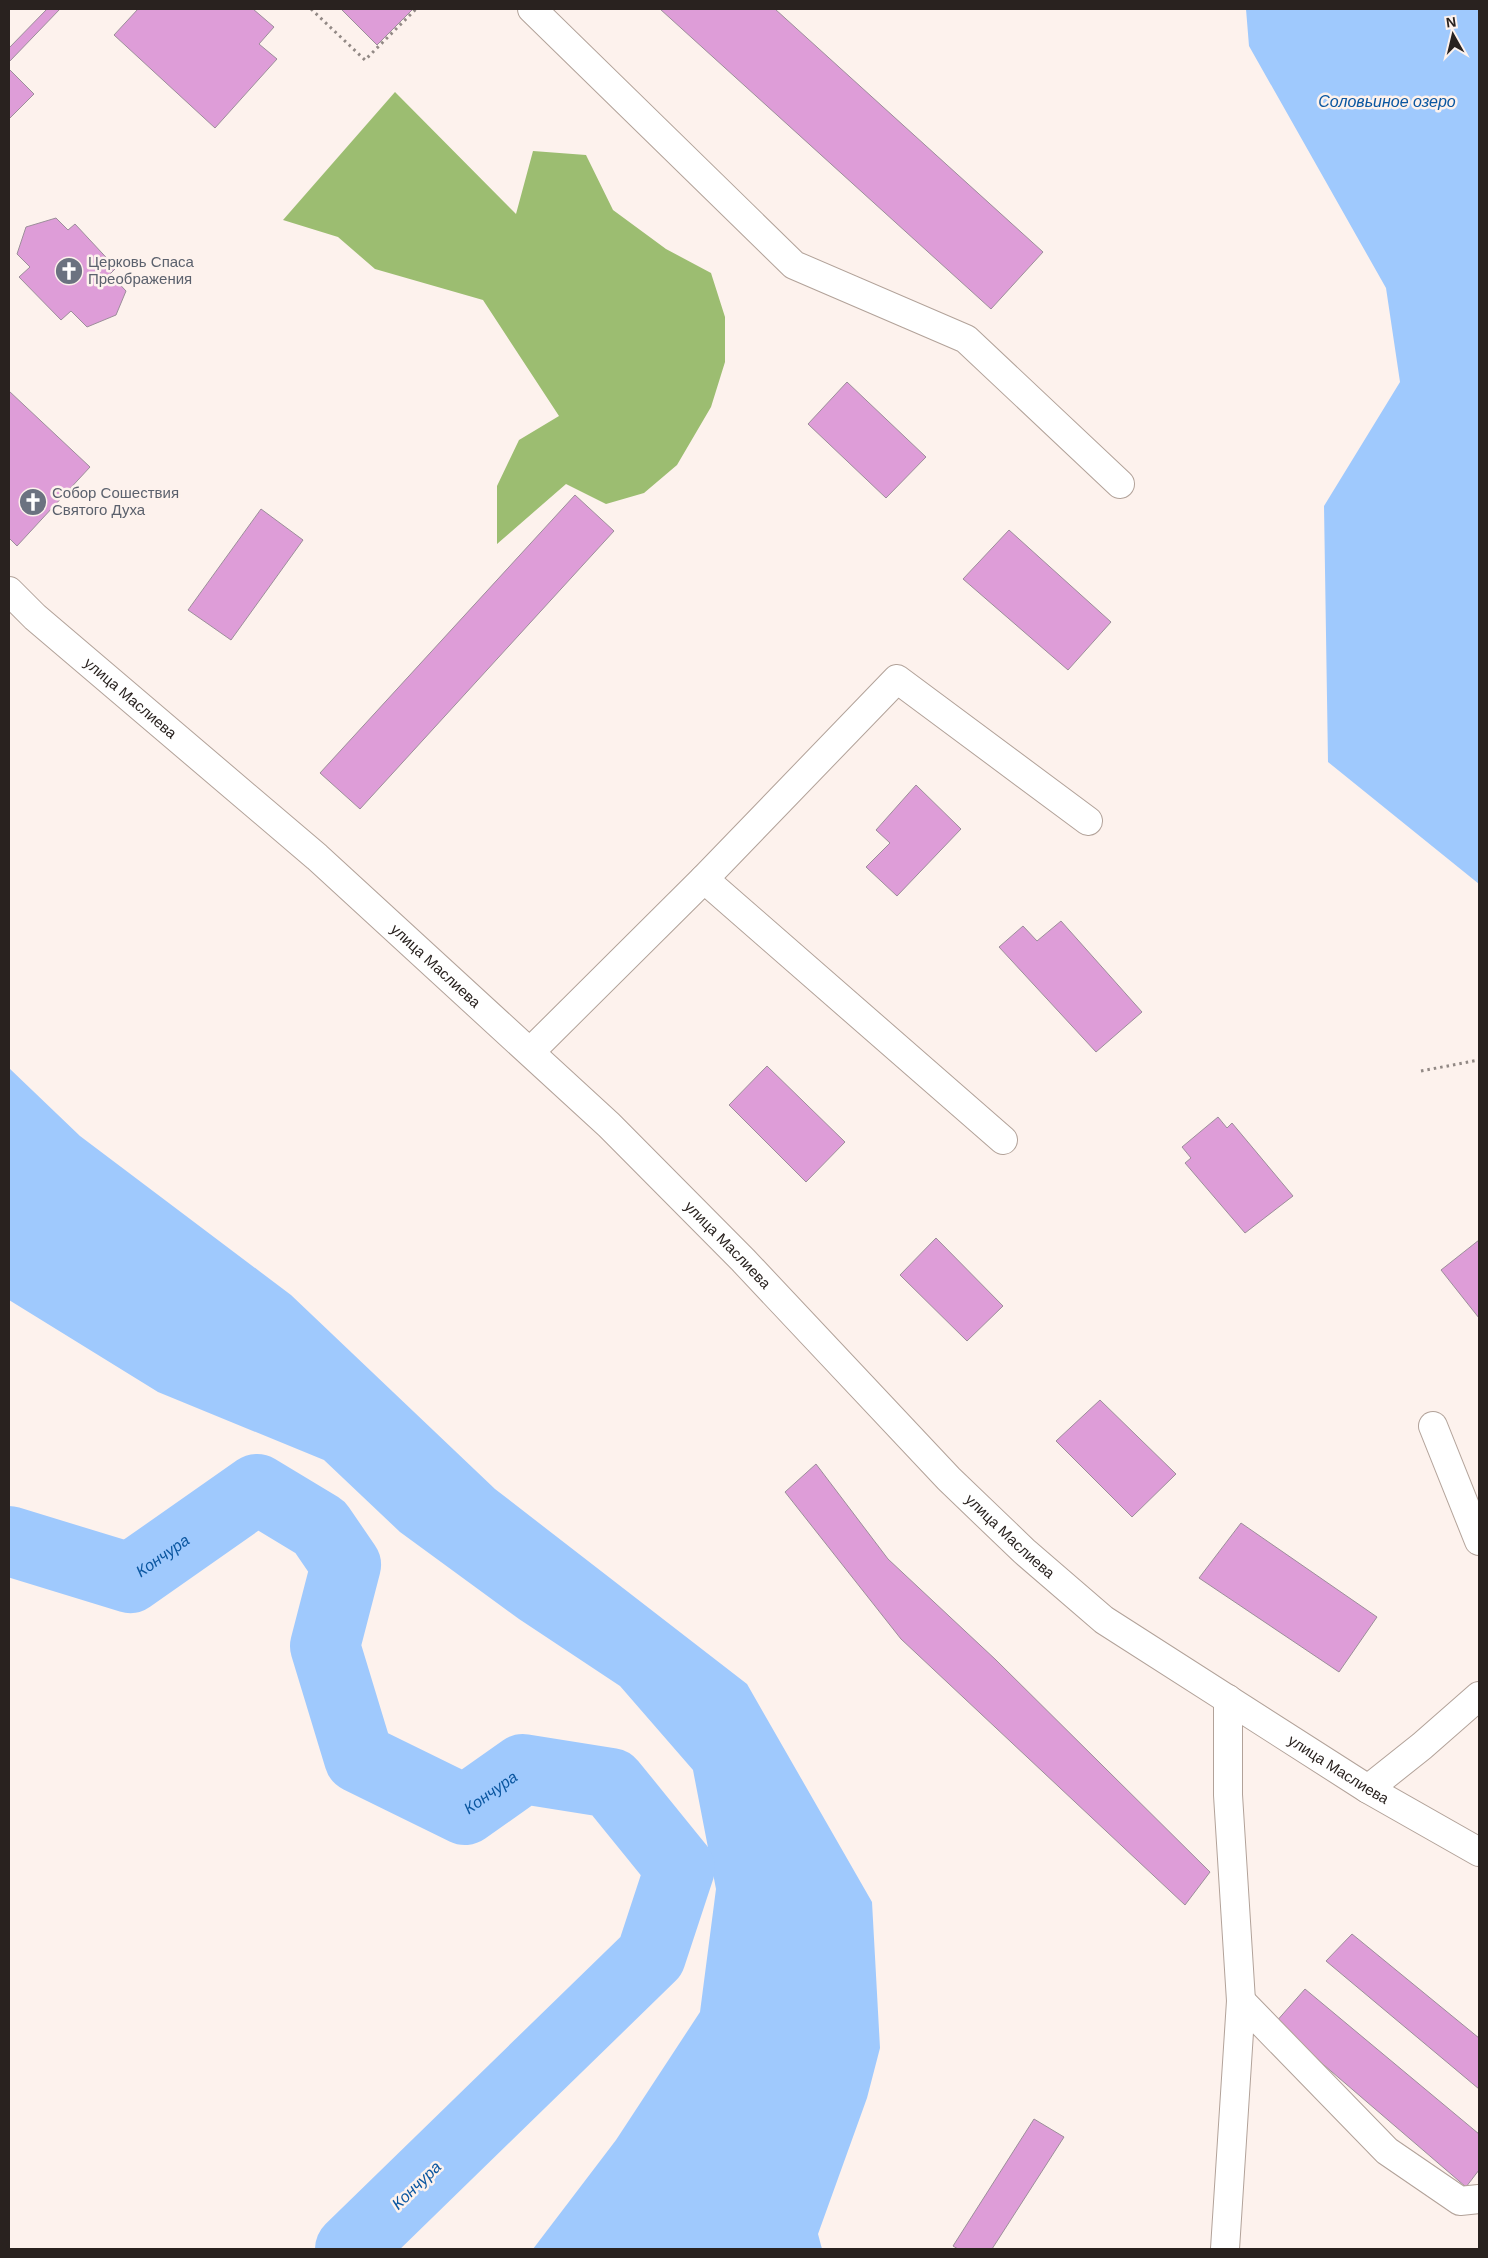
<svg xmlns="http://www.w3.org/2000/svg" width="1488" height="2258" font-family="Arial,sans-serif">
<rect width="100%" height="100%" fill="#fdf2ed"/>
<polygon fill="#9cbd71" points="395,92 516,214 533,151 586,155 613,210 666,249 711,273 725,317 725,362 711,407 677,465 644,493 606,504 566,484 497,544 497,486 519,440 559,416 483,300 375,269 338,237 283,220"/>
<g fill="#9fc9fd">
<polygon points="1246,9 1479,9 1479,884 1328,762 1324,506 1400,382 1386,288 1249,46"/>
<polygon points="9,1068 80,1136 291,1295 495,1489 747,1684 872,1902 880,2048 867,2098 818,2234 822,2249 533,2249 616,2140 700,2012 716,1889 693,1770 620,1686 519,1619 400,1532 324,1460 158,1392 9,1300"/>
</g>
<g fill="none" stroke-linecap="round" stroke-linejoin="round">
<path stroke="#9fc9fd" stroke-width="70" id="s1" d="M 9,1541 L 130,1578 L 257,1489 L 320,1527 L 346,1565 L 325,1646 L 359,1758 L 465,1810 L 523,1769 L 611,1783 L 680,1868 L 651,1956 L 350,2249"/>
</g>
<g fill="#de9dd8" stroke="#9c8e9a">
<polygon points="47,9 60,9 9,62 9,48"/>
<polygon points="138,9 253,9 274,27 259,44 277,59 215,128 114,35"/>
<polygon points="341,9 413,9 377,45"/>
<polygon points="660,9 775,9 1043,252 991,309"/>
<polygon points="9,69 34,94 9,119"/>
<polygon points="56,218 68,230 75,224 116,268 110,274 126,291 116,315 87,327 71,311 61,320 19,277 30,267 17,254 26,227"/>
<polygon points="847,382 926,457 886,498 808,424"/>
<polygon points="9,391 90,467 17,546 9,538"/>
<polygon points="575,495 614,531 360,809 320,773"/>
<polygon points="261,509 303,540 231,640 188,610"/>
<polygon points="1009,530 1111,622 1068,670 963,579"/>
<polygon points="916,785 961,829 897,896 866,867 890,843 876,830"/>
<polygon points="1061,921 1142,1012 1096,1052 999,947 1023,926 1037,941"/>
<polygon points="767,1066 845,1142 806,1182 729,1105"/>
<polygon points="1218,1117 1227,1128 1232,1123 1293,1196 1245,1233 1185,1163 1191,1158 1182,1147"/>
<polygon points="936,1238 1003,1306 967,1341 900,1275"/>
<polygon points="1479,1240 1479,1318 1441,1270"/>
<polygon points="1100,1400 1176,1474 1132,1517 1056,1441"/>
<polygon points="816,1464 888,1559 996,1660 1210,1872 1185,1905 901,1639 785,1492"/>
<polygon points="1241,1523 1377,1617 1339,1672 1199,1578"/>
<polygon points="1352,1934 1479,2038 1479,2089 1326,1961"/>
<polygon points="1305,1989 1479,2134 1479,2170 1466,2187 1275,2023"/>
<polygon points="1034,2119 1064,2137 992,2249 958,2249 953,2246"/>
</g>
<g fill="none" stroke-linecap="round" stroke-linejoin="round">
<defs>
<g id="minor">
<polyline points="532,9 794,265 966,339 1120,484"/>
<path id="s2" d="M 9,591 L 35,617 L 317,857 L 609,1125 L 743,1260 L 949,1479 L 1024,1551 L 1104,1620 L 1368,1789 L 1479,1852"/>
<polyline points="704,879 897,679 1088,821"/>
<polyline points="531,1051 704,879 1003,1140"/>
<polyline points="1433,1426 1479,1541"/>
<polyline points="1228,1699 1228,1795 1241,2001"/>
<polyline points="1368,1789 1422,1746 1479,1696"/>
<polyline points="1225,2249 1241,2001 1387,2151 1460,2201 1479,2199"/>
</g>
</defs>
<use href="#minor" stroke="#b2a299" stroke-width="30"/>
<g stroke="#928985" stroke-width="3" stroke-dasharray="2.5 4" stroke-linecap="butt">
<polyline points="311,9 365,60 416,9"/>
<polyline points="1421,1071 1479,1060"/>
</g>
<use href="#minor" stroke="#fff" stroke-width="28"/>
</g>
<defs>
<symbol id="church-disc" viewBox="-11 -11 22 22"><circle r="9.5" fill="#6b7280" stroke="#fdf2ed"/><path d="M-1.2-6h2.4v3.5h3.3v2.4h-3.3V6h-2.4V-.1h-3.3v-2.4h3.3Z" fill="#fff"/></symbol>
</defs>
<g fill-rule="evenodd">
<use href="#church-disc" x="53" y="255" width="32" height="32"/>
<use href="#church-disc" x="17" y="486" width="32" height="32"/>
</g>
<g text-anchor="middle" stroke-width="5" stroke-linejoin="round" paint-order="stroke">
<g font-size="15" fill="#5b616d" stroke="#fdf2ed" text-anchor="start">
<text x="88" y="267">Церковь Спаса<tspan x="88" dy="17">Преображения</tspan></text>
<text x="52" y="498">Собор Сошествия<tspan x="52" dy="17">Святого Духа</tspan></text>
</g>
<g font-size="15" fill="#29221f" stroke="#fdf2ed">
<text dy="5" stroke="none"><textPath href="#s2" startOffset="162">улица Маслиева</textPath></text>
<text dy="5" stroke="none"><textPath href="#s2" startOffset="568">улица Маслиева</textPath></text>
<text dy="5" stroke="none"><textPath href="#s2" startOffset="972">улица Маслиева</textPath></text>
<text dy="5" stroke="none"><textPath href="#s2" startOffset="1378">улица Маслиева</textPath></text>
<text dy="5" stroke="none"><textPath href="#s2" startOffset="1782">улица Маслиева</textPath></text>
</g>
<g font-size="16" font-style="italic" fill="#0b57a1" stroke="#fdf2ed">
<text x="1387" y="107">Соловьиное озеро</text>
<text dy="6" stroke="none"><textPath href="#s1" startOffset="166">Кончура</textPath></text>
<text dy="6" stroke="none"><textPath href="#s1" startOffset="751">Кончура</textPath></text>
<text transform="translate(416 2185) rotate(-44)" y="6">Кончура</text>
</g>
</g>
<rect width="1488" height="2258" fill="none" stroke="#29221f" stroke-width="20"/>
<g transform="translate(1453 35) rotate(352)" stroke="#fdf2ed" stroke-width="4" paint-order="stroke">
<path d="M0-4L9 19L0 12L-9 19Z" fill="#29221f"/>
<text y="-8" font-size="14" font-weight="bold" text-anchor="middle" fill="#29221f">N</text>
</g>
</svg>
